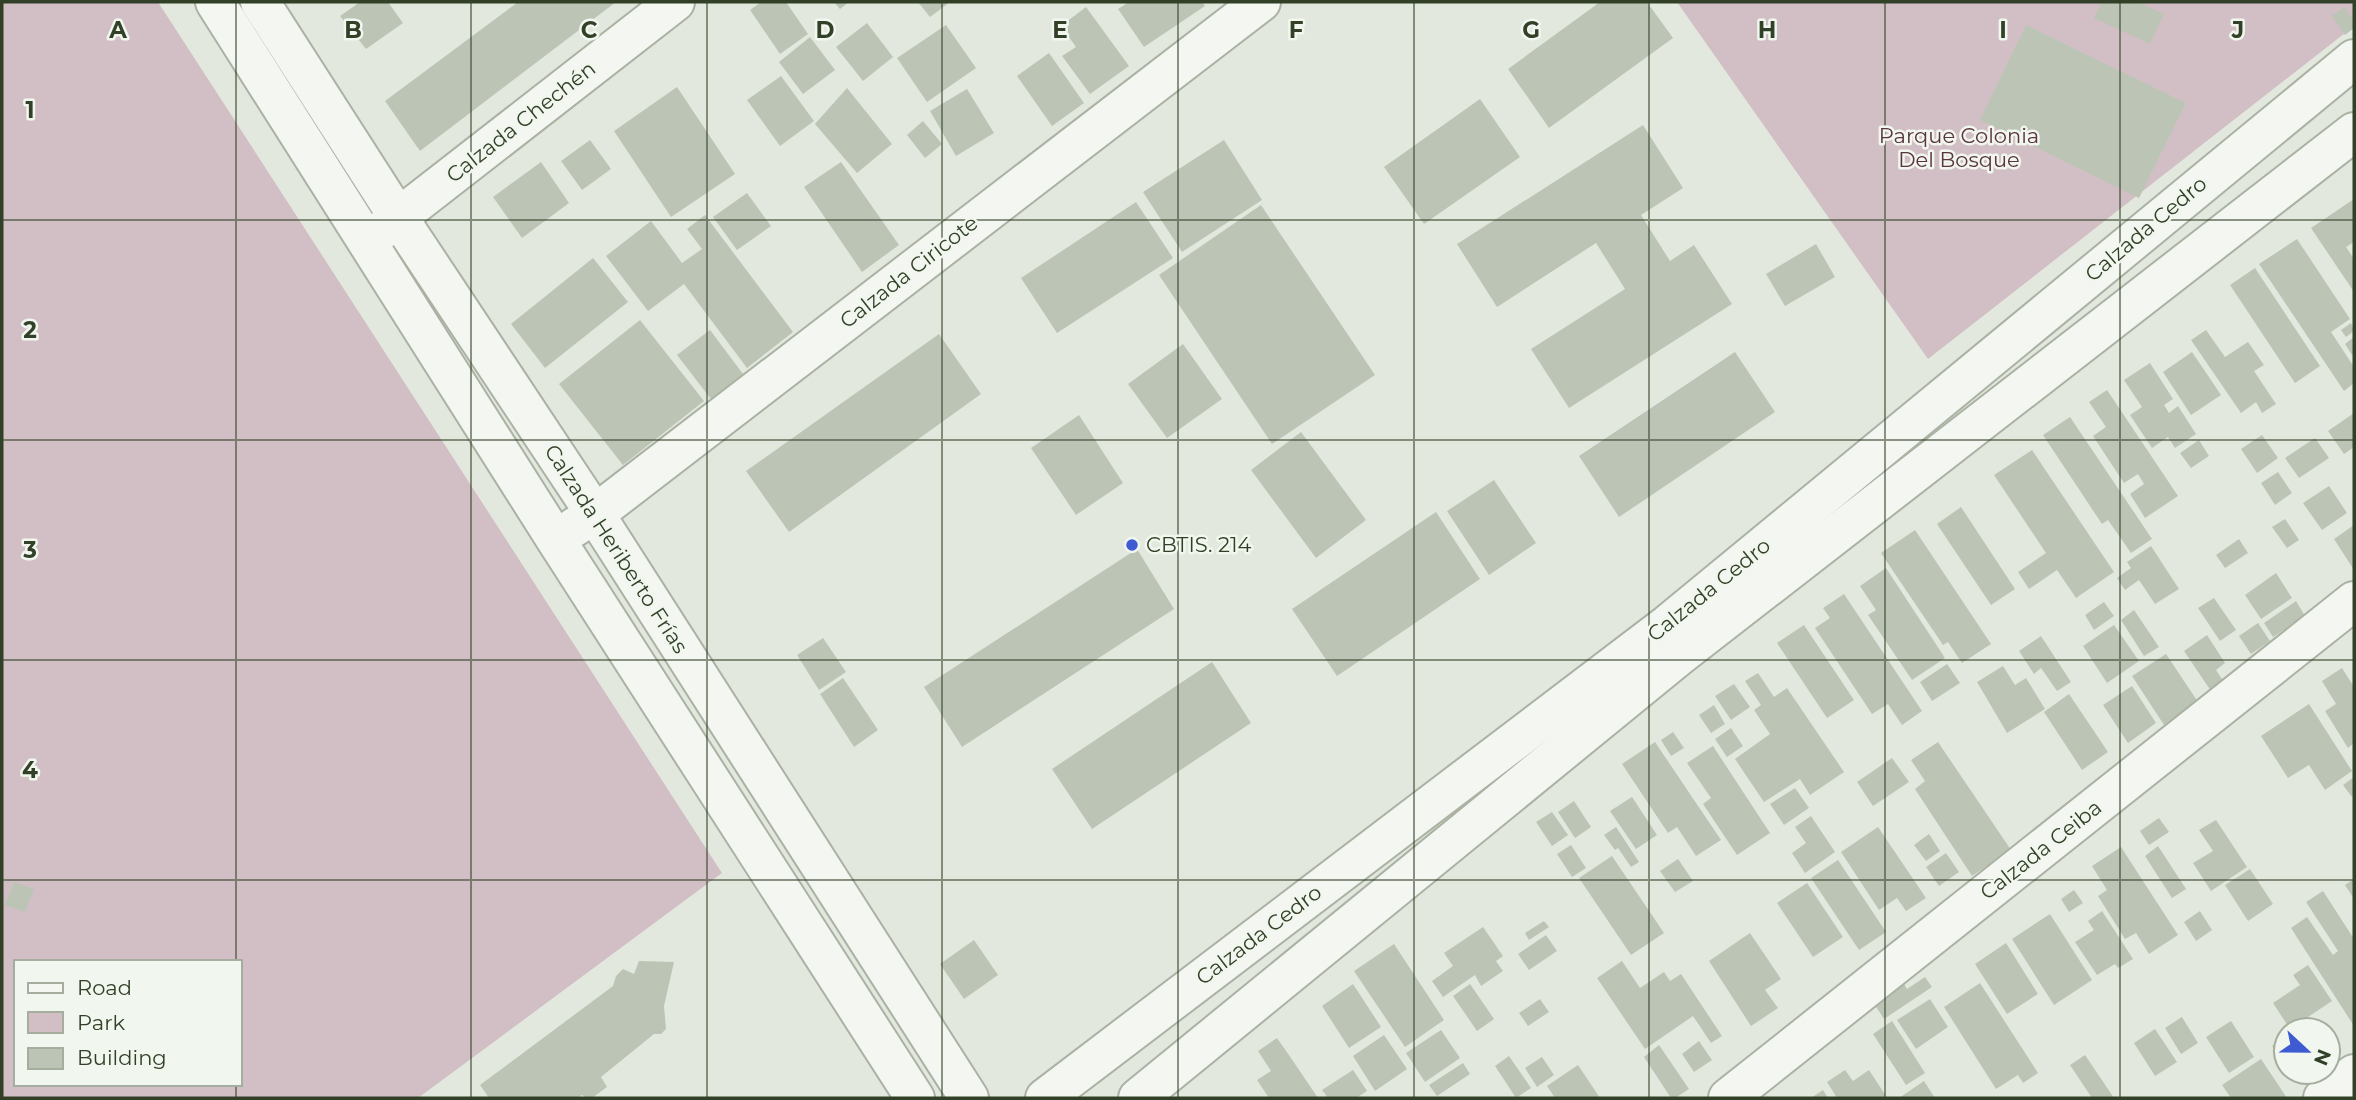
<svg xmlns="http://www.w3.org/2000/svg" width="2356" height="1100" font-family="Montserrat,sans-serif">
<rect width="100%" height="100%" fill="#e3e8de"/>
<g fill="#d2bfc5" fill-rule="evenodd">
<path d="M 2,2 L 158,2 L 722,873 L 418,1098 L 2,1098 ZM 16,962 L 240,962 L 240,1084 L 16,1084 Z"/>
<polygon points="1677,2 2354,2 2354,26 1928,359"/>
</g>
<g fill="#bcc5b5">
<polygon points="360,2 388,2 403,23 366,49 340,16"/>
<polygon points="518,2 616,2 420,151 385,101"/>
<polygon points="761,2 786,2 808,34 780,54 750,10"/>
<polygon points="834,2 849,2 840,9"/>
<polygon points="918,2 950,2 930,17"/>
<polygon points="1129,2 1202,2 1205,6 1144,47 1118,9"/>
<polygon points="1600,2 1647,2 1673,38 1549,128 1508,69"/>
<polygon points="2101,2 2138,2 2164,14 2150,44 2094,18"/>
<polygon points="1086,7 1129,66 1090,94 1062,56 1076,47 1061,26"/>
<polygon points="2344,7 2354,21 2354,28 2345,35 2332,16"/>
<polygon points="867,23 893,57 863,81 836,47"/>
<polygon points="946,25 976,68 927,102 897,58"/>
<polygon points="2026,25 2186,103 2139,198 1980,120"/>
<polygon points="810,37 835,70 803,94 779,62"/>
<polygon points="1049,53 1084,103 1052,126 1017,76"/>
<polygon points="781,76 814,121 780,146 747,100"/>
<polygon points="677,87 735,174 671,217 614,131"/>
<polygon points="847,88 892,144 857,173 815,124"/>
<polygon points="967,89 994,133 956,156 930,111"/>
<polygon points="1480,99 1520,157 1424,224 1384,167"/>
<polygon points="923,121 942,144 925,158 907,135"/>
<polygon points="1643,125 1683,188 1641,215 1670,261 1694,245 1732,304 1569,408 1531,349 1625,289 1596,243 1497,307 1457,244"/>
<polygon points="590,140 611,169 582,190 561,161"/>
<polygon points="1224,140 1262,200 1182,252 1143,192"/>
<polygon points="541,162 569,203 522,238 493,197"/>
<polygon points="841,162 899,245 862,272 804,187"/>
<polygon points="747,193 771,226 737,250 713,217"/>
<polygon points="2354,199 2354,242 2346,247 2354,259 2354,292 2311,228"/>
<polygon points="1136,202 1173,258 1057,333 1021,278"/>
<polygon points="1261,205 1375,375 1272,444 1159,275"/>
<polygon points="705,215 793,332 747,368 684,284 648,311 606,256 651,221 682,263 702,249 687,229"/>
<polygon points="2297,239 2350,319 2331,332 2354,367 2354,383 2344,391 2259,264"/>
<polygon points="1816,244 1835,277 1785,306 1766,274"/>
<polygon points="593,258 628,302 545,368 511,324"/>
<polygon points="2255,268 2320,366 2295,383 2230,285"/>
<polygon points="640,320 704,401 623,465 559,384"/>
<polygon points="2351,323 2354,331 2346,337 2341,330"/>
<polygon points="710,330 743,374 711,399 677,355"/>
<polygon points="2206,330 2225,357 2248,342 2264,365 2254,371 2276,404 2262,413 2256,402 2241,413 2191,340"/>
<polygon points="939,334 981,394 789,532 746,471"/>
<polygon points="2354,337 2354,353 2352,355 2345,344"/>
<polygon points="1183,344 1222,399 1167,438 1128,384"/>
<polygon points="1735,352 1775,412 1619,517 1579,456"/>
<polygon points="2192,352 2221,395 2191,415 2163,372"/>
<polygon points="2150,363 2173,399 2164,405 2169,413 2178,406 2196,434 2175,448 2168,437 2152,448 2130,415 2142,407 2124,380"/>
<polygon points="2107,390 2178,496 2145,518 2130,494 2144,484 2138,474 2124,483 2093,436 2106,427 2089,402"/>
<polygon points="2354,413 2354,447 2344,454 2328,431"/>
<polygon points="1079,415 1123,483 1076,515 1031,448"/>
<polygon points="2070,417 2152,539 2131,553 2108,520 2102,524 2043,435"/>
<polygon points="1301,432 1366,520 1316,558 1251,470"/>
<polygon points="2262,435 2278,458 2257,473 2241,449"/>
<polygon points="2315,438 2329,458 2299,478 2285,458"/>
<polygon points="2199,440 2209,456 2191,468 2180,453"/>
<polygon points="2032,450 2114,572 2076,598 2057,570 2029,589 2018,572 2046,553 1994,475"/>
<polygon points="2278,472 2292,493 2275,505 2261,483"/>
<polygon points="1494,480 1536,543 1489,575 1447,511"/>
<polygon points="2329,486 2347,513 2322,530 2303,503"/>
<polygon points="1961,507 2015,589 1991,605 1937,524"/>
<polygon points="1436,512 1480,579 1337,676 1292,609"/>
<polygon points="2285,519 2299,540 2287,548 2272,527"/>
<polygon points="2354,525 2354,570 2334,539"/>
<polygon points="1915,530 1991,644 1962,663 1948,642 1943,645 1881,553"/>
<polygon points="2239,539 2248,553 2225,568 2216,555"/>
<polygon points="2151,546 2179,589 2155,604 2139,580 2125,590 2117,578 2131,568 2127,562"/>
<polygon points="1137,549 1174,609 962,747 924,687"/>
<polygon points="1886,568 1945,658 1912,680 1868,615 1876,610 1860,586"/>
<polygon points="2276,573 2292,598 2261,619 2245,595"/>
<polygon points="1844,594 1922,711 1902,725 1888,704 1872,714 1815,628 1830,618 1823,608"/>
<polygon points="2214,598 2236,630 2220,641 2198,608"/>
<polygon points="2296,601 2305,616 2273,637 2264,623"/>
<polygon points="2104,602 2114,616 2094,630 2085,615"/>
<polygon points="2134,610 2159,647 2144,656 2121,620"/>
<polygon points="2258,623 2270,641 2251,654 2239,636"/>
<polygon points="1804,625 1854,700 1827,718 1777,643"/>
<polygon points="2114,625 2139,661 2107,683 2083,646"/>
<polygon points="2207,635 2225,663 2216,670 2224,682 2211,691 2184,651"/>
<polygon points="2041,636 2071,682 2057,691 2041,668 2034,674 2019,651"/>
<polygon points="823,638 846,672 819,690 797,655"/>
<polygon points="2166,654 2198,702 2164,725 2132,676"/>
<polygon points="1212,662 1251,723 1092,829 1052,769"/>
<polygon points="1947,664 1960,683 1932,701 1920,682"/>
<polygon points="2003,666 2015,685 2026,678 2045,709 2007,733 1977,682"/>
<polygon points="2342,668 2354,687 2354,743 2348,748 2325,711 2336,704 2322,681"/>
<polygon points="1758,673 1774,697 1787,688 1844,772 1810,795 1800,779 1764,802 1735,759 1770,734 1754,710 1761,705 1745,681"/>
<polygon points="843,678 878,730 854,747 820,694"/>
<polygon points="1734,684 1750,707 1731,720 1715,696"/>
<polygon points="2132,686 2156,723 2128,743 2103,705"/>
<polygon points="2069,694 2108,752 2082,770 2044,712"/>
<polygon points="2309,704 2352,771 2325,790 2309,765 2288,778 2261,736"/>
<polygon points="1714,705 1725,724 1711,733 1699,715"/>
<polygon points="1731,728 1743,746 1727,757 1715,739"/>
<polygon points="1673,732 1684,748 1671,756 1661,740"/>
<polygon points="1655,742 1721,840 1696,856 1677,827 1668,833 1622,764"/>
<polygon points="1938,742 2011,850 1972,876 1915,789 1925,781 1911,760"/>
<polygon points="1713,746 1770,833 1737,855 1703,804 1711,798 1687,763"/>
<polygon points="1892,758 1909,782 1873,806 1857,782"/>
<polygon points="2354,777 2354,795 2352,797 2343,785"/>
<polygon points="1795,788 1809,808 1784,825 1770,804"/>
<polygon points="1632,797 1657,835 1636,849 1610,811"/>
<polygon points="1574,801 1591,827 1575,838 1558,812"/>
<polygon points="1552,812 1568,835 1552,846 1536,822"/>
<polygon points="1811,816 1835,852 1805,873 1792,853 1806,843 1795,827"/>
<polygon points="2159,818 2169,832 2149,845 2140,831"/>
<polygon points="2216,820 2247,867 2211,891 2193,863 2213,851 2199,830"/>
<polygon points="1616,827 1639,862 1631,867 1618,848 1615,850 1604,835"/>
<polygon points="1878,827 1926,898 1906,911 1897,898 1879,910 1841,852"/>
<polygon points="1929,834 1940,851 1926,861 1914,845"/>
<polygon points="1571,845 1586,868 1572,877 1557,854"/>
<polygon points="2158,846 2186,889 2172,898 2145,856"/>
<polygon points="2121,847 2178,935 2149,954 2136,933 2125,939 2098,896 2107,890 2092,866"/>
<polygon points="1946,853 1959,872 1939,886 1926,867"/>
<polygon points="1612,856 1664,933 1631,955 1579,878"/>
<polygon points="1678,859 1693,881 1675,892 1660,871"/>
<polygon points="1838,860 1886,932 1859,950 1811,878"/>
<polygon points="2250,869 2273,904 2248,921 2225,885"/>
<polygon points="2354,879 2354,899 2345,885"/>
<polygon points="14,882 34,889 25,912 5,905"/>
<polygon points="1807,883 1843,937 1813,957 1777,903"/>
<polygon points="2074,890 2083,903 2069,912 2061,899"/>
<polygon points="2323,891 2354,939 2354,1026 2291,928 2307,917 2333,955 2338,951 2306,902"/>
<polygon points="2102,911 2133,959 2118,968 2115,964 2097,975 2075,942 2094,930 2088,921"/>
<polygon points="2200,911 2212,930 2196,941 2184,922"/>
<polygon points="2050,914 2092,980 2054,1005 2012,939"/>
<polygon points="1544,921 1549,927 1529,940 1525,933"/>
<polygon points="1483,927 1503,956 1496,961 1503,971 1481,986 1475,975 1443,997 1432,981 1453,966 1444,953"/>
<polygon points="1750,933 1781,979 1765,990 1778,1008 1751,1026 1709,961"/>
<polygon points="1546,935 1557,951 1529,970 1518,954"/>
<polygon points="974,940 998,975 964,999 940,964"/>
<polygon points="2006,943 2038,994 2007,1014 1975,964"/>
<polygon points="1394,944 1444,1020 1405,1047 1354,971"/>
<polygon points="639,961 674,962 664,1006 666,1029 661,1034 654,1034 601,1077 607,1087 592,1098 586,1098 582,1095 577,1098 489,1098 480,1085 613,986 616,976 623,969 634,974"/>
<polygon points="1622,961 1640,988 1664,972 1670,981 1681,974 1722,1036 1711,1043 1693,1016 1645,1049 1597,978"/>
<polygon points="2308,965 2332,1001 2290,1029 2273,1003 2300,985 2293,975"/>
<polygon points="1925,977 1932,987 1884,1019 1871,999 1901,979 1907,989"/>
<polygon points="1980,983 2038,1073 2023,1083 2018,1075 1996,1089 1944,1007"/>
<polygon points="1353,984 1381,1027 1349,1048 1322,1006"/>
<polygon points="1470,984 1494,1019 1477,1031 1453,996"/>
<polygon points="1540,999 1549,1012 1528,1026 1519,1013"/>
<polygon points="1930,999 1948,1027 1916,1049 1897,1020"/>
<polygon points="2182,1017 2198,1043 2181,1054 2165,1028"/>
<polygon points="1892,1021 1925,1073 1906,1085 1873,1034"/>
<polygon points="2231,1021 2254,1057 2229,1073 2206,1037"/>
<polygon points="2155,1029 2177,1062 2155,1076 2134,1043"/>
<polygon points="1441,1030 1460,1058 1425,1082 1406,1053"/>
<polygon points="1384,1035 1407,1069 1375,1091 1353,1056"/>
<polygon points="2286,1037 2286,1067 2272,1046"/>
<polygon points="1277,1038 1291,1058 1318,1098 1269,1098 1257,1080 1271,1071 1258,1051"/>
<polygon points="1699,1041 1712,1060 1694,1072 1682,1054"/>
<polygon points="1659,1045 1689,1089 1675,1098 1671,1098 1644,1057"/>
<polygon points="2085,1055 2114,1098 2092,1098 2070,1065"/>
<polygon points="1509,1056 1531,1088 1516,1098 1495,1066"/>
<polygon points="1542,1057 1554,1075 1537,1087 1525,1068"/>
<polygon points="2261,1059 2287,1098 2231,1098 2222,1085"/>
<polygon points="1463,1063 1470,1074 1437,1096 1429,1085"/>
<polygon points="1578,1065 1600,1098 1555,1098 1547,1086"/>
<polygon points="1353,1070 1367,1091 1356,1098 1328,1098 1322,1090"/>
<polygon points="1845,1070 1853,1081 1869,1070 1886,1096 1882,1098 1837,1098 1827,1082"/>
<polygon points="1924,1081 1935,1098 1899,1098"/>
<polygon points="1823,1090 1828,1098 1811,1098"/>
</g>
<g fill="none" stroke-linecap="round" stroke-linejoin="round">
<defs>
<g id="minor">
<polyline points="215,2 556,540 915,1098"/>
<polyline points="260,2 398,217 595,514 969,1098"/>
<polyline points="377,234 675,2"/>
<polyline points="573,528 595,514 1261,2"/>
<polyline points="1045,1098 1668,624 2354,59"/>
<polyline points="1138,1098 1678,657 2354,132"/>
<polyline points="1728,1098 2354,601"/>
<polyline points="2323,1098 2354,1074"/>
</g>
</defs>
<use href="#minor" stroke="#aab2a3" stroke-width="42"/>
<use href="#minor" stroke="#f3f6f1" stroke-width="38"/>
</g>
<path fill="none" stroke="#314027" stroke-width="2" stroke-opacity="0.55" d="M 236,2 L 236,962M 471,2 L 471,1098M 707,2 L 707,1098M 942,2 L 942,1098M 1178,2 L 1178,1098M 1414,2 L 1414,1098M 1649,2 L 1649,1098M 1885,2 L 1885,1098M 2120,2 L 2120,1098M 2,220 L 2354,220M 2,440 L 2354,440M 2,660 L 2354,660M 2,880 L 2354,880M 236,1084 L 236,1098"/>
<circle fill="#3e5bd2" stroke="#f1f6ee" stroke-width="2.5" cx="1132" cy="545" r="7"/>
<g text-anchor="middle" stroke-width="5" stroke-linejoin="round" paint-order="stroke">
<g font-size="21" fill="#314027" stroke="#f1f6ee">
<text transform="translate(521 122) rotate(-38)" y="7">Calzada Chechén</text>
<text transform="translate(2146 229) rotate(-40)" y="7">Calzada Cedro</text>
<text transform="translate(909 272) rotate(-38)" y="7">Calzada Ciricote</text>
<text transform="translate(616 549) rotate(57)" y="7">Calzada Heriberto Frías</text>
<text transform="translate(1709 590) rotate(-39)" y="7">Calzada Cedro</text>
<text transform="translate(2041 850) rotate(-38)" y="7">Calzada Ceiba</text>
<text transform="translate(1259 935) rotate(-37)" y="7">Calzada Cedro</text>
</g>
<g font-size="21" fill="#5c343d" stroke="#f1f6ee">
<text x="1959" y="143">Parque Colonia<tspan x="1959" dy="24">Del Bosque</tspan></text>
</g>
<g font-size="21" fill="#314027" stroke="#f1f6ee" text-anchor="start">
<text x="1146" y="552">CBTIS. 214</text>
</g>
</g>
<g font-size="23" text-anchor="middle" font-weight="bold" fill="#314027" stroke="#f1f6ee" stroke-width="5" stroke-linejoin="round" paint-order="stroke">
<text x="118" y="38">A</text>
<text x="353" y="38">B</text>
<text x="589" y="38">C</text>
<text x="825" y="38">D</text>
<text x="1060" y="38">E</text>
<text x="1296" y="38">F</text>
<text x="1531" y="38">G</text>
<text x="1767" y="38">H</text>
<text x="2003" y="38">I</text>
<text x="2238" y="38">J</text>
<text x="30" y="118">1</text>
<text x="30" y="338">2</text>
<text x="30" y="558">3</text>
<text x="30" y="778">4</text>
</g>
<rect width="2356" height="1100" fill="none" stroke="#314027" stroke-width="7"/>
<rect x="14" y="960" width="228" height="126" fill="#f1f6ee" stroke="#a4ad9e" stroke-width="2"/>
<rect x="28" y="983" width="35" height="10" fill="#f3f6f1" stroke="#a4ad9e" stroke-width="2"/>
<text x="77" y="995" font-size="21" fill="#314027">Road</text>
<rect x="28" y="1012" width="35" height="21" fill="#d2bfc5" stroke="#a4ad9e" stroke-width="2"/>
<text x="77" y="1030" font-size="21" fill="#314027">Park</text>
<rect x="28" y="1048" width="35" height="21" fill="#bcc5b5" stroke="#a4ad9e" stroke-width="2"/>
<text x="77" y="1065" font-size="21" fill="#314027">Building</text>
<g transform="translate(2307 1051) rotate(112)"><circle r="33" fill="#f1f6ee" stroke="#a4ad9e" stroke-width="2"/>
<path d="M0-5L12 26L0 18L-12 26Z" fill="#3e5bd2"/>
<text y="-10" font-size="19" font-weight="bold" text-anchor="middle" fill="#314027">N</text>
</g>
</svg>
